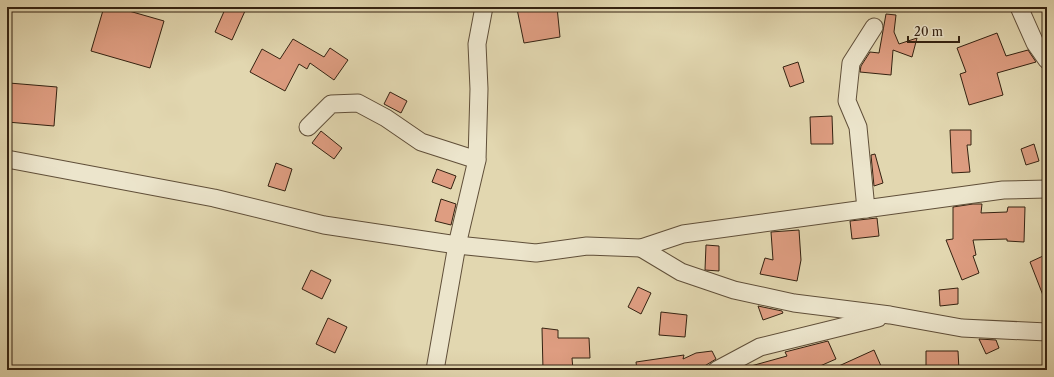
<svg xmlns="http://www.w3.org/2000/svg" width="1054" height="377" font-family="'Libre Caslon Text',serif">
<rect width="100%" height="100%" fill="#e2d7b0"/>
<filter id="stains"><feTurbulence type="fractalNoise" baseFrequency=".005" numOctaves="4"/><feColorMatrix values="0 0 0 0 .2 0 0 0 0 .09 0 0 0 0 .02 0 0 0 .5 -.17"/></filter>
<radialGradient id="worn" r=".72"><stop offset=".6" stop-color="#630" stop-opacity="0"/><stop offset="1" stop-color="#630" stop-opacity=".3"/></radialGradient>
<g fill="#de9d81" stroke="#342211">
<polygon points="104,7 115,7 164,21 150,68 91,51"/>
<polygon points="226,7 236,7 245,11 232,40 215,32"/>
<polygon points="527,7 557,7 560,37 524,43 517,9"/>
<polygon points="886,14 896,15 894,32 899,44 917,38 912,57 893,50 891,75 860,72 861,66 870,52 879,53"/>
<polygon points="997,33 1006,56 1028,50 1036,62 997,73 1003,95 969,105 960,74 966,72 957,48"/>
<polygon points="293,39 324,57 330,48 348,60 334,80 310,63 307,69 299,64 285,91 250,72 262,49 280,59"/>
<polygon points="798,62 804,82 790,87 783,67"/>
<polygon points="9,83 57,87 54,126 7,122"/>
<polygon points="390,92 407,101 401,113 384,104"/>
<polygon points="832,116 833,144 811,144 810,117"/>
<polygon points="950,130 971,130 971,145 967,145 970,172 952,173"/>
<polygon points="321,131 342,148 334,159 312,143"/>
<polygon points="1034,144 1039,161 1026,165 1021,149"/>
<polygon points="875,154 883,183 874,186 871,155"/>
<polygon points="276,163 292,169 285,191 268,186"/>
<polygon points="437,169 456,176 451,189 432,182"/>
<polygon points="441,199 456,204 451,225 435,221"/>
<polygon points="973,204 982,204 981,213 1007,212 1008,207 1025,207 1024,242 1007,241 1007,239 973,240 976,255 973,256 979,273 962,280 946,240 953,239 953,207"/>
<polygon points="877,218 879,236 852,239 850,221"/>
<polygon points="799,230 801,260 797,281 760,274 765,258 773,260 771,232"/>
<polygon points="706,245 719,246 719,271 705,270"/>
<polygon points="1043,256 1047,265 1046,303 1030,262"/>
<polygon points="311,270 331,280 322,299 302,289"/>
<polygon points="638,287 651,293 641,314 628,307"/>
<polygon points="958,288 958,304 940,306 939,290"/>
<polygon points="758,306 782,311 783,313 763,320"/>
<polygon points="661,312 687,315 685,337 659,335"/>
<polygon points="328,318 347,327 335,353 316,344"/>
<polygon points="542,328 558,330 558,338 589,338 590,358 572,358 573,370 543,370"/>
<polygon points="979,339 996,340 999,348 986,354"/>
<polygon points="828,341 836,359 811,370 751,370 751,366 787,356 785,352"/>
<polygon points="874,350 881,366 873,370 830,370"/>
<polygon points="712,351 716,359 698,370 637,370 636,362 684,355 683,359 696,353"/>
<polygon points="926,351 958,351 959,370 926,370"/>
</g>
<g fill="none" stroke-linecap="round" stroke-linejoin="round">
<defs>
<g id="minor">
<polyline points="1019,7 1035,43 1047,60"/>
<polyline points="308,127 331,104 358,103 386,118 421,142 477,160"/>
<polyline points="7,159 214,198 324,225 457,245 536,253 587,246 641,248 683,234 1003,190 1047,189"/>
<polyline points="866,209 858,127 847,101 851,63 874,27"/>
<polyline points="641,248 681,272 734,290 794,303 890,315 962,328 1047,332"/>
<polyline points="435,370 457,245 477,160 479,89 477,44 484,7"/>
<polyline points="717,370 760,347 878,318"/>
</g>
</defs>
<use href="#minor" stroke="#604f39" stroke-width="19"/>
<use href="#minor" stroke="#ece5cc" stroke-width="17"/>
</g>
<rect width="1054" height="377" fill="none" stroke="#e2d7b0" stroke-width="24"/>
<rect x="8" y="8" width="1038" height="361" fill="none" stroke="#342211" stroke-width="2"/>
<rect x="12" y="12" width="1030" height="353" fill="none" stroke="#342211"/>
<path d="M908 36v6h51v-6" fill="none" stroke="#342211" stroke-width="2"/>
<text x="914" y="36" font-size="12" fill="#342211" stroke="#ece5cc" stroke-width="3" paint-order="stroke">20 m</text>
<rect width="100%" height="100%" filter="url(#stains)"/>
<rect width="100%" height="100%" fill="url(#worn)"/>
</svg>
